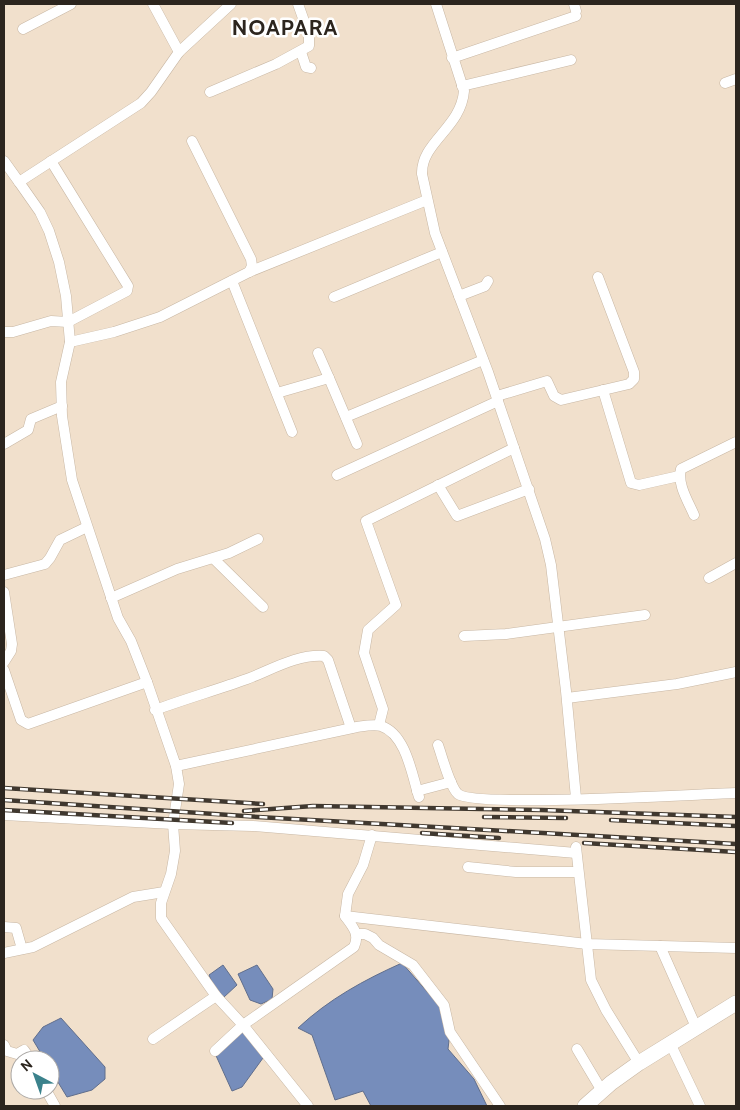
<svg xmlns="http://www.w3.org/2000/svg" width="740" height="1110" font-family="Cabin,sans-serif">
<rect width="100%" height="100%" fill="#f1e0cc"/>
<g fill="#768dbb" stroke="#606e8c">
<path d="M 402,963 L 444,1011 L 451,1023 L 448,1049 L 474,1079 L 487,1106 L 371,1106 L 363,1091 L 335,1100 L 312,1035 L 298,1028 C 329,999 364,980 402,963 Z"/>
<polygon points="223,965 237,985 224,997 217,994 209,975"/>
<polygon points="257,965 273,989 272,999 261,1004 250,1000 238,974"/>
<polygon points="61,1018 105,1067 105,1079 92,1090 67,1097 50,1069 50,1060 45,1060 33,1040 43,1027"/>
<polygon points="242,1030 263,1058 242,1087 232,1091 213,1049"/>
</g>
<g fill="none" stroke-linecap="round" stroke-linejoin="round">
<defs>
<g id="street">
<polyline points="153,4 179,52"/>
<polyline points="231,4 179,52 151,92 141,103 19,182 40,212 49,231 59,262 66,296 70,342 61,382 62,416 72,480 118,618 131,641 147,682 176,766 179,784 173,824 175,851 171,874 161,903 161,918 216,996 243,1025 308,1106"/>
<path d="M 436,4 L 464,91 C 461,128 421,142 422,174 L 435,233 L 488,372 L 545,539 L 551,565 L 566,691 L 576,798"/>
<polyline points="574,4 576,11"/>
<polyline points="23,29 71,4"/>
<polyline points="301,52 306,67 311,68"/>
<polyline points="452,58 576,16"/>
<polyline points="725,83 736,79"/>
<polyline points="462,86 571,60"/>
<polyline points="210,92 276,64 309,46 309,35 298,4"/>
<polyline points="4,161 19,182"/>
<polyline points="249,272 427,200"/>
<polyline points="232,281 292,432"/>
<polyline points="459,296 485,286 488,281"/>
<polyline points="334,297 442,252"/>
<polyline points="4,332 13,332 51,321 68,322 127,291 128,286 51,161"/>
<polyline points="70,342 114,332 160,317 249,272 252,266 251,259 192,141"/>
<polyline points="318,353 329,378"/>
<polyline points="603,390 631,483 639,485 679,476"/>
<polyline points="277,393 329,378 357,444"/>
<polyline points="497,396 547,381 554,396 561,400 629,384 634,379 634,372 598,277"/>
<polyline points="346,417 483,360"/>
<polyline points="4,444 28,430 31,419 62,406"/>
<polyline points="337,475 498,401"/>
<polyline points="438,485 457,516 529,489"/>
<path d="M 694,515 C 688,501 677,484 681,469 L 736,442"/>
<polyline points="214,559 263,607"/>
<polyline points="4,575 45,564 50,558 60,540 87,527"/>
<polyline points="709,578 736,563"/>
<polyline points="4,592 12,644 11,651 4,662"/>
<polyline points="111,598 177,569 229,553 258,539"/>
<polyline points="464,636 506,634 645,615"/>
<polyline points="4,670 21,720 28,724 147,682"/>
<polyline points="567,698 677,684 736,672"/>
<path d="M 155,710 C 185,699 216,690 247,679 C 271,670 297,654 324,656 L 328,660 L 351,728"/>
<polyline points="379,725 383,709 364,653 368,630 396,605 366,521 514,448"/>
<path d="M 438,745 C 442,756 450,787 458,794 C 476,808 698,794 736,793"/>
<path d="M 176,766 L 357,727 C 364,726 374,724 381,726 C 406,734 412,775 419,797"/>
<polyline points="417,791 451,782"/>
<polyline points="4,815 173,824 253,826 576,853"/>
<polyline points="576,847 591,980 606,1010 639,1063"/>
<polyline points="468,867 516,872 578,872"/>
<polyline points="345,916 587,944 736,948"/>
<polyline points="4,927 16,928 22,949"/>
<polyline points="356,934 365,934 373,938 379,945 413,965 444,1005 450,1032 500,1106"/>
<polyline points="660,946 696,1027"/>
<polyline points="4,953 33,947 133,897 164,892"/>
<polyline points="153,1039 216,996"/>
<polyline points="670,1043 700,1106"/>
<polyline points="4,1045 7,1051 17,1054 24,1050 31,1060"/>
<polyline points="577,1049 602,1091"/>
<path d="M 215,1051 L 243,1025 L 354,947 C 360,934 353,927 345,916 L 348,894 L 363,865 L 372,835"/>
<polyline points="46,1090 55,1106"/>
</g>
<polyline id="secondary" points="585,1106 611,1083 639,1063 736,1003"/>
</defs>
<use href="#street" stroke="#c8b7a4" stroke-width="11"/>
<use href="#secondary" stroke="#c8b7a4" stroke-width="16"/>
<use href="#street" stroke="#fff" stroke-width="10"/>
<use href="#secondary" stroke="#fff" stroke-width="15"/>
<defs>
<g id="rail">
<polyline points="4,788 263,804"/>
<polyline points="4,800 258,817 736,844"/>
<polyline points="4,810 232,823"/>
<polyline points="244,811 313,806 542,810 736,817"/>
<polyline points="484,817 566,818"/>
<polyline points="611,820 736,826"/>
<polyline points="422,833 499,838"/>
<polyline points="584,843 736,852"/>
</g>
</defs>
<use href="#rail" stroke="#40382f" stroke-width="4.5"/>
<use href="#rail" stroke="#fff" stroke-width="2.5" stroke-dasharray="8" stroke-linecap="butt"/>
</g>
<g text-anchor="middle" stroke-width="5" stroke-linejoin="round" paint-order="stroke">
<g font-size="22" font-weight="bold" letter-spacing="1" fill="#2c251e" stroke="#fff">
<text x="285" y="35">NOAPARA</text>
</g>
</g>
<rect width="740" height="1110" fill="none" stroke="#2c251e" stroke-width="10"/>
<g transform="translate(35 1075) rotate(319)"><circle r="24" fill="#ffffff" stroke="#aba8a5"/>
<path d="M0-4L9 19L0 12L-9 19Z" fill="#3b828c"/>
<text y="-8" font-size="14" font-weight="bold" text-anchor="middle" fill="#2c251e">N</text>
</g>
</svg>
